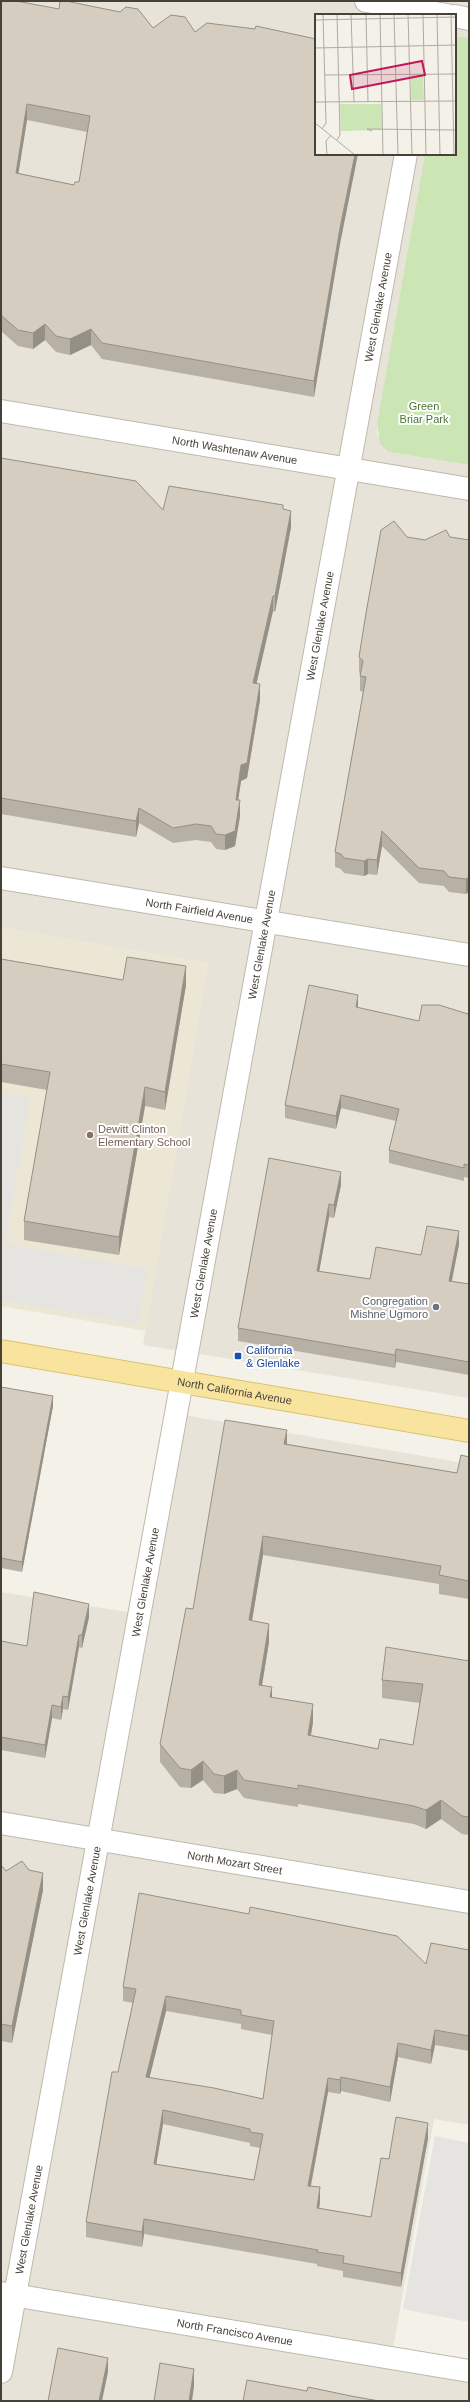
<svg xmlns="http://www.w3.org/2000/svg" width="470" height="2402" font-family="Arial,sans-serif">
<rect width="100%" height="100%" fill="#f4f1e9"/>
<g fill="#e7e3d8">
<polygon points="1,1 469,1 469,38 455,39 455,15 316,15 316,154 425,154 377,423 377,434 389,452 469,465 469,1398 143,1345 208,963 1,928"/>
<polygon points="184,1415 469,1464 469,2125 434,2119 390,2365 469,2379 469,2401 1,2401 1,1592 146,1615"/>
</g>
<polygon fill="#ece7d4" points="1,928 208,963 146,1331 1,1306"/>
<polygon fill="#cce5b5" points="458,37 469,38 469,465 389,452 380,444 377,423 425,154 455,154 455,39"/>
<g fill="#e5e4e0">
<polygon points="1,1093 30,1098 5,1244 148,1269 138,1324 1,1300"/>
<polygon points="435,2136 469,2143 469,2322 403,2309"/>
</g>
<g fill="none" stroke-linecap="round" stroke-linejoin="round">
<defs>
<g id="minor">
<polyline points="366,1 447,15"/>
<polyline points="455,16 469,19"/>
<path id="s1" d="M 1,411 L 469,489"/>
<path id="s2" d="M 1,878 L 469,955"/>
<path id="s3" d="M 1,1823 L 469,1902"/>
<path id="s4" d="M 1,2293 L 469,2371"/>
<path id="s5" d="M 1,2372 L 406,154"/>
</g>
<g id="major">
<path id="s6" d="M 1,1351 L 469,1431"/>
</g>
</defs>
<use href="#minor" stroke="#bfb9ac" stroke-width="24"/>
<use href="#major" stroke="#ddc26e" stroke-width="24"/>
<use href="#minor" stroke="#fff" stroke-width="22"/>
<use href="#major" stroke="#f8e49e" stroke-width="22"/>
</g>
<g fill="#b7b0a4" fill-rule="evenodd">
<path d="M 1,1 L 153,28 L 195,32 L 340,244 L 314,397 L 102,359 L 91,345 L 70,355 L 56,352 L 45,340 L 33,349 L 18,346 L 1,331 ZM 27,120 L 87,132 L 79,182 L 74,185 L 18,173 Z"/>
<polygon points="1,458 163,510 283,510 291,527 275,612 273,611 256,684 260,700 247,778 241,781 238,800 240,816 235,846 225,850 216,849 211,842 196,840 173,843 139,823 136,837 1,814"/>
<polygon points="407,537 425,540 450,537 469,540 466,894 449,892 444,886 419,883 382,846 377,875 368,874 364,876 344,873 341,869 335,867 335,852 363,692 360,691 360,674 359,672 359,657"/>
<polygon points="1,959 123,980 186,985 165,1110 145,1106 119,1255 24,1240 24,1221 47,1090 1,1082"/>
<polygon points="358,1008 419,1021 468,1014 469,1010 469,1178 464,1177 464,1181 389,1163 389,1150 396,1121 341,1108 336,1129 285,1118 285,1105"/>
<polygon points="341,1185 334,1218 329,1217 319,1271 370,1279 421,1255 459,1244 452,1281 469,1284 469,1375 396,1362 395,1368 238,1341 238,1328"/>
<polygon points="1,1387 53,1406 22,1572 1,1568"/>
<polygon points="287,1444 457,1473 469,1457 469,1599 439,1594 439,1584 263,1555 252,1621 269,1642 262,1685 272,1697 313,1722 311,1735 378,1749 413,1745 420,1703 382,1698 382,1680 469,1661 469,1835 462,1834 441,1819 426,1829 414,1824 298,1804 298,1807 244,1798 237,1789 224,1794 214,1793 203,1780 191,1788 180,1787 160,1762 160,1744 193,1609"/>
<polygon points="89,1617 82,1648 79,1647 68,1710 63,1709 61,1720 52,1718 45,1758 1,1750 1,1641 27,1646"/>
<polygon points="1,1865 6,1871 43,1890 12,2043 1,2041"/>
<path d="M 469,1950 L 469,2051 L 435,2045 L 431,2064 L 398,2057 L 390,2102 L 341,2091 L 340,2094 L 328,2092 L 311,2186 L 320,2202 L 319,2208 L 371,2217 L 389,2159 L 428,2138 L 401,2287 L 343,2277 L 343,2271 L 317,2266 L 317,2264 L 144,2234 L 142,2247 L 86,2237 L 86,2222 L 133,2003 L 123,2001 L 123,1987 L 426,1964 ZM 166,2011 L 241,2024 L 241,2029 L 272,2035 L 263,2099 L 149,2078 ZM 163,2124 L 250,2143 L 250,2146 L 260,2148 L 254,2180 L 156,2164 Z"/>
</g>
<g fill="#959086">
<polygon points="27,104 27,120 16,189 16,173"/>
<polygon points="355,154 358,154 340,244 314,397 314,381 340,228"/>
<polygon points="45,324 45,340 33,349 33,333"/>
<polygon points="91,329 91,345 70,355 70,339"/>
<polygon points="291,511 291,527 275,612 275,596"/>
<polygon points="273,596 273,611 253,699 253,683"/>
<polygon points="260,684 260,700 247,778 241,781 236,815 236,800 241,765"/>
<polygon points="240,800 240,816 235,846 225,850 225,835"/>
<polygon points="139,808 139,823 136,837 136,821"/>
<polygon points="382,831 382,846 377,875 377,860"/>
<polygon points="368,859 368,874 364,876 364,861"/>
<polygon points="469,877 469,892 466,894 466,879"/>
<polygon points="186,966 186,985 165,1110 165,1092"/>
<polygon points="358,995 358,1008 356,1007"/>
<polygon points="145,1087 145,1106 119,1255 119,1237"/>
<polygon points="341,1095 341,1108 336,1129 336,1116"/>
<polygon points="341,1172 341,1185 334,1218 334,1205"/>
<polygon points="329,1204 329,1217 317,1284 317,1271"/>
<polygon points="459,1231 459,1244 449,1294 449,1281"/>
<polygon points="396,1349 396,1362 395,1368 395,1355"/>
<polygon points="53,1396 53,1406 22,1572 22,1562"/>
<polygon points="287,1430 287,1448 284,1444"/>
<polygon points="263,1536 263,1555 249,1638 249,1620"/>
<polygon points="89,1604 89,1617 82,1648 82,1635"/>
<polygon points="269,1624 269,1642 259,1703 259,1685"/>
<polygon points="79,1635 79,1647 68,1710 68,1697"/>
<polygon points="272,1687 272,1706 270,1697"/>
<polygon points="63,1696 63,1709 61,1720 61,1707"/>
<polygon points="313,1704 313,1722 308,1753 308,1735"/>
<polygon points="52,1705 52,1718 45,1758 45,1745"/>
<polygon points="203,1761 203,1780 191,1788 191,1770"/>
<polygon points="237,1770 237,1789 224,1794 224,1776"/>
<polygon points="441,1800 441,1819 426,1829 426,1810"/>
<polygon points="43,1873 43,1890 12,2043 12,2026"/>
<polygon points="166,1996 166,2011 146,2092 146,2077"/>
<polygon points="435,2030 435,2045 431,2064 431,2050"/>
<polygon points="398,2043 398,2057 390,2102 390,2087"/>
<polygon points="341,2077 341,2091 340,2094 340,2080"/>
<polygon points="328,2078 328,2092 308,2200 308,2186"/>
<polygon points="163,2110 163,2124 154,2178 154,2164"/>
<polygon points="428,2123 428,2138 401,2287 401,2273"/>
<polygon points="320,2187 320,2202 317,2222 317,2208"/>
<polygon points="144,2219 144,2234 142,2247 142,2232"/>
<polygon points="108,2358 108,2372 102,2401 99,2401"/>
<polygon points="194,2369 194,2386 192,2401 189,2401"/>
</g>
<g fill="#d5cdbf" stroke="#959086" fill-rule="evenodd">
<path d="M 1,1 L 16,1 L 59,9 L 60,1 L 66,1 L 120,12 L 126,7 L 138,9 L 153,28 L 171,15 L 185,17 L 195,32 L 207,23 L 255,29 L 256,26 L 316,39 L 316,154 L 355,154 L 340,228 L 314,381 L 102,343 L 91,329 L 70,339 L 56,336 L 45,324 L 33,333 L 18,330 L 1,315 ZM 27,104 L 90,116 L 79,182 L 75,182 L 74,185 L 16,173 Z"/>
<polygon points="1,458 136,481 163,510 169,486 283,505 283,509 291,511 275,596 273,596 253,683 260,684 247,763 241,765 236,800 240,800 235,831 225,835 216,834 211,826 196,824 173,828 139,808 136,821 1,798"/>
<polygon points="394,521 407,537 425,540 446,530 450,537 469,540 469,877 466,879 449,877 444,871 419,868 382,831 377,860 368,859 364,861 344,858 341,854 335,852 366,677 360,676 363,661 359,657 366,613 381,530"/>
<polygon points="127,957 186,966 165,1092 145,1087 119,1237 24,1221 50,1072 1,1064 1,959 123,980"/>
<polygon points="309,985 358,995 356,1007 419,1021 422,1005 439,1005 468,1014 469,1010 469,1165 464,1164 464,1168 389,1150 399,1109 341,1095 336,1116 285,1105"/>
<polygon points="269,1158 341,1172 334,1205 329,1204 317,1271 370,1279 376,1247 421,1255 427,1226 459,1231 449,1281 469,1284 469,1362 396,1349 395,1355 238,1328"/>
<polygon points="1,1387 53,1396 22,1562 1,1558"/>
<polygon points="225,1420 287,1430 284,1444 457,1473 461,1455 469,1457 469,1581 439,1575 441,1566 263,1536 249,1620 269,1624 259,1685 272,1687 270,1697 313,1704 308,1735 378,1749 380,1739 413,1745 423,1684 382,1680 386,1647 469,1661 469,1817 462,1816 441,1800 426,1810 414,1806 298,1785 298,1789 244,1780 237,1770 224,1776 214,1774 203,1761 191,1770 180,1768 160,1744 186,1608 193,1609"/>
<polygon points="34,1592 89,1604 82,1635 79,1635 68,1697 63,1696 61,1707 52,1705 45,1745 1,1737 1,1641 27,1646"/>
<polygon points="22,1861 29,1870 43,1873 12,2026 1,2024 1,1865 6,1871"/>
<path d="M 139,1893 L 249,1914 L 250,1907 L 397,1936 L 426,1964 L 431,1943 L 469,1950 L 469,2036 L 435,2030 L 431,2050 L 398,2043 L 390,2087 L 341,2077 L 340,2080 L 328,2078 L 308,2186 L 320,2187 L 317,2208 L 371,2217 L 381,2158 L 389,2159 L 396,2117 L 428,2123 L 401,2273 L 343,2263 L 344,2256 L 317,2252 L 318,2250 L 144,2219 L 142,2232 L 86,2222 L 112,2072 L 118,2072 L 136,1989 L 123,1987 ZM 166,1996 L 241,2010 L 241,2015 L 274,2021 L 263,2099 L 214,2088 L 146,2077 ZM 163,2110 L 250,2129 L 250,2132 L 263,2134 L 254,2180 L 154,2164 Z"/>
<polygon points="58,2348 108,2358 99,2401 48,2401"/>
<polygon points="160,2363 194,2369 189,2401 154,2401"/>
<polygon points="247,2380 307,2391 308,2387 351,2396 379,2401 243,2401"/>
</g>
<circle fill="#8d6e63" stroke="#fff" stroke-width="1.5" cx="90" cy="1135" r="4"/>
<circle fill="#6b7280" stroke="#fff" stroke-width="1.5" cx="436" cy="1307" r="4"/>
<rect fill="#1a4fb4" stroke="#fff" stroke-width="1.5" x="234" y="1352" width="8" height="8" rx="2"/>
<g text-anchor="middle" stroke-width="4" stroke-linejoin="round" paint-order="stroke">
<g font-size="11" fill="#474238" stroke="#fff">
<text dy="4" stroke="none"><textPath href="#s5" startOffset="2099">West Glenlake Avenue</textPath></text>
<text dy="4" stroke="none"><textPath href="#s1" startOffset="237">North Washtenaw Avenue</textPath></text>
<text dy="4" stroke="none"><textPath href="#s5" startOffset="1775">West Glenlake Avenue</textPath></text>
<text dy="4" stroke="none"><textPath href="#s2" startOffset="201">North Fairfield Avenue</textPath></text>
<text dy="4" stroke="none"><textPath href="#s5" startOffset="1451">West Glenlake Avenue</textPath></text>
<text dy="4" stroke="none"><textPath href="#s5" startOffset="1127">West Glenlake Avenue</textPath></text>
<text dy="4" stroke="none"><textPath href="#s6" startOffset="237">North California Avenue</textPath></text>
<text dy="4" stroke="none"><textPath href="#s5" startOffset="803">West Glenlake Avenue</textPath></text>
<text dy="4" stroke="none"><textPath href="#s3" startOffset="237">North Mozart Street</textPath></text>
<text dy="4" stroke="none"><textPath href="#s5" startOffset="479">West Glenlake Avenue</textPath></text>
<text dy="4" stroke="none"><textPath href="#s5" startOffset="155">West Glenlake Avenue</textPath></text>
<text dy="4" stroke="none"><textPath href="#s4" startOffset="237">North Francisco Avenue</textPath></text>
</g>
<g font-size="11" fill="#45762e" stroke="#fff">
<text x="424" y="410">Green<tspan x="424" dy="13">Briar Park</tspan></text>
</g>
<g font-size="11" fill="#785e54" stroke="#fff" text-anchor="start">
<text x="98" y="1133">Dewitt Clinton<tspan x="98" dy="13">Elementary School</tspan></text>
</g>
<g font-size="11" fill="#5b616d" stroke="#fff" text-anchor="end">
<text x="428" y="1305">Congregation<tspan x="428" dy="13">Mishne Ugmoro</tspan></text>
</g>
<g font-size="11" fill="#164399" stroke="#fff" text-anchor="start">
<text x="246" y="1354">California<tspan x="246" dy="13">&amp; Glenlake</tspan></text>
</g>
</g>
<g transform="translate(315 14)">
<rect width="141" height="141" fill="#f4f1e9"/>
<path d="M 96,61 L 108,61 L 109,86 L 96,86 ZM 25,90 L 66,90 L 67,116 L 26,117 Z" fill="#cce5b5"/>
<path fill="none" stroke="#afaba2" stroke-width="1" d="M 36,0 L 39,88M 51,0 L 53,88M 65,0 L 68,141M 79,0 L 83,141M 93,0 L 97,141M 108,0 L 111,141M 122,0 L 125,141M 136,0 L 139,141M 0,6 L 141,3M 0,34 L 141,31M 10,61 L 141,60M 0,88 L 141,87M 0,109 L 40,141M 7,115 L 11,109 L 8,0M 57,117 L 52,115 L 141,116M 22,126 L 25,121 L 22,0M 12,141 L 11,127 L 16,121"/>
<path fill="#c2185b" fill-opacity="0.15" stroke="#c2185b" stroke-width="2" d="M 107,47 L 110,61 L 37,75 L 35,61 Z"/>
<rect width="141" height="141" fill="none" stroke="#474238" stroke-width="2"/>
</g>
<rect width="470" height="2402" fill="none" stroke="#474238" stroke-width="4"/>
</svg>
